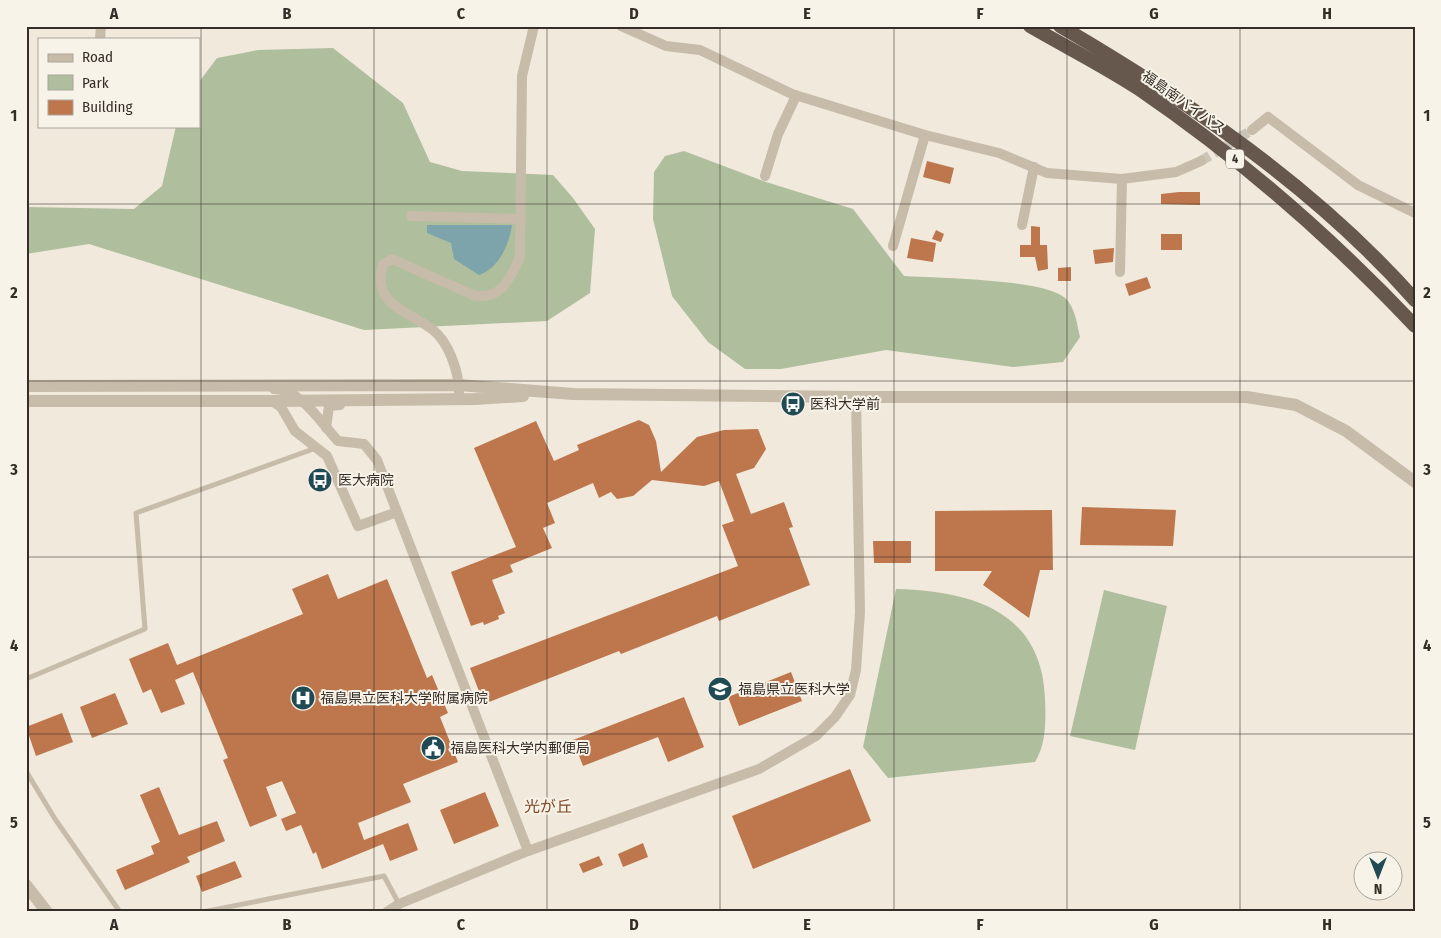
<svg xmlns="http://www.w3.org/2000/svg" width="1441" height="938" font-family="'Fira Sans Condensed','Noto Sans JP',sans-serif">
<rect width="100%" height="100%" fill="#f0e9dc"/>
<g fill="#afbe9d">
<polygon points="333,48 403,103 430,162 462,171 553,175 573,198 595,229 590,293 547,321 364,330 89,244 26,254 26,207 134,209 162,186 176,126 199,126 199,82 217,58 258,50"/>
<path d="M 684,151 L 766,182 L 853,209 L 904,276 C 936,278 1044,279 1065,298 C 1075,307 1077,324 1080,337 L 1063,362 L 1013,367 L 886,350 L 781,369 L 745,369 L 708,342 L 672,296 L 653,219 L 654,172 L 665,156 Z"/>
<path d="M 896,589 C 972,591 1042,611 1045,699 C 1046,720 1046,745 1035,762 L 888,778 L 863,747 Z"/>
<polygon points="1104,590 1167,606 1135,750 1070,736"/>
</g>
<path fill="#7da3ab" d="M 427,225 L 512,225 C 509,245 499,268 479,275 L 454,259 L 451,243 L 427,233 Z"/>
<g fill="#be774c">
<polygon points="927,161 954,168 950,184 923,177"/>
<polygon points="1179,192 1200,192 1200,205 1161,204 1161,194"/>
<polygon points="1031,226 1040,227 1040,245 1047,245 1048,269 1038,271 1035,257 1020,257 1020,245 1031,245"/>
<polygon points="936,230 944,234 941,242 932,239"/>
<rect x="1161" y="234" width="21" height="16"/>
<polygon points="911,238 936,243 933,262 907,258"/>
<polygon points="1114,248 1113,262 1095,264 1093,250"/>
<polygon points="1071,267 1071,281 1058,281 1058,268"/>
<polygon points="1147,277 1151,288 1129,296 1125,284"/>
<polygon points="639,420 649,425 656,441 661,472 697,437 724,430 758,429 766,449 754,468 736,474 751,514 784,502 793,527 789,528 810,585 719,621 717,616 621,654 619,651 484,704 470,668 738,566 722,525 734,521 719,481 704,486 652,480 633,496 617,499 611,492 599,498 593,483 547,503 555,523 543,528 552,548 510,565 513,572 492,580 505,613 498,616 499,619 484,625 483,622 471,626 451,572 516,547 474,448 536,421 554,461 579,450 577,445"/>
<polygon points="1082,507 1176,510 1173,546 1080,545"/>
<polygon points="1052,510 1053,570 1040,570 1029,618 983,585 992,571 935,571 935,511"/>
<polygon points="873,541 911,541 911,563 874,563"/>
<polygon points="328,574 338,599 387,579 427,678 432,675 448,713 440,717 458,762 403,784 411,802 358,823 364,840 408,823 418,850 390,861 383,844 322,869 316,852 313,854 301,825 286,831 281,819 296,813 282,781 266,787 277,816 250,827 223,760 228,758 193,672 175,680 185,704 161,713 151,689 143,693 129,659 168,643 177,665 303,614 292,589"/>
<polygon points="791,672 802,701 739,726 728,697"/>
<polygon points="115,693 128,724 92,738 80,707"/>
<polygon points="684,697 704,747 668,762 658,737 583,766 573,740"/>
<polygon points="62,713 73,742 36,756 26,727"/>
<polygon points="850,769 871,821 753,869 732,816"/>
<polygon points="159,787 179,835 217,821 225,841 187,857 190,862 125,890 116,870 154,854 151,846 160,842 140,795"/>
<polygon points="485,792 499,826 454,844 440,810"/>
<polygon points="643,843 648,857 623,867 618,854"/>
<polygon points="599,856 603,865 583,873 579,864"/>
<polygon points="235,861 242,877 202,892 196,876"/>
</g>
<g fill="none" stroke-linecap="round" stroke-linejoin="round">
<polyline stroke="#cbc4b8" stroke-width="10" stroke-dasharray="10 5" stroke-linecap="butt" points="1201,161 1252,130"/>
<g stroke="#c7bba9" stroke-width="5">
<polyline points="26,679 145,629 136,513 316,448"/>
<polyline points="26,771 55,819 120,912"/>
<polyline points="203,912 384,876 399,904"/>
</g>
<g stroke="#c7bba9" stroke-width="10">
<polyline points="621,26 666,46 700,50 792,94 925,135 999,153 1047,173 1122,179 1176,172 1201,161"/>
<polyline points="100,39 101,26"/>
<polyline points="1252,130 1268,117 1358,185 1415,213"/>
<polyline points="765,176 778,134 796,96"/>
<polyline points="411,216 521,219"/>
<polyline points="1022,225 1034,167"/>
<polyline points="893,246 925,135"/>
<polyline points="1120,272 1122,179"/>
<path d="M 274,389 C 302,390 320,422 338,441 L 364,444 L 377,460 L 528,851"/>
<path d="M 459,392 C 459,373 449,342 433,330 C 407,310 371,305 383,264 L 392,259 L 473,295 C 501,301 510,279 520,257 L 522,76 L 534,26"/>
<polyline points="272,401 281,407 295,431 327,456 358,526 397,512"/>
<polyline points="326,428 329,406 340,405"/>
<polyline points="387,912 399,904 528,851 759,769 816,736 835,717 850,695 856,670 860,612 856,397"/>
</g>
<g stroke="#c7bba9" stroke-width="12">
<polyline points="26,386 459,385 573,394 856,397 1247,397 1296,405 1346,431 1415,482"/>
<polyline points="26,401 272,401 475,399 523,396"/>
<polyline points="26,885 47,912"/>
</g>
<g stroke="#66584d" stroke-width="14">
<path d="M 1030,26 C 1066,47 1104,66 1139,89 C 1240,158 1331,237 1415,326"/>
<path d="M 1060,26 C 1187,100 1317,189 1415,300"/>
</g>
</g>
<path fill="none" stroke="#352e28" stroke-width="1" stroke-opacity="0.55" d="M 201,26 L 201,912M 374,26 L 374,912M 547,26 L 547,912M 720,26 L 720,912M 894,26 L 894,912M 1067,26 L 1067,912M 1240,26 L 1240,912M 26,204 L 1415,204M 26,381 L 1415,381M 26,557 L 1415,557M 26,734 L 1415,734"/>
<defs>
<symbol id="bus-disc" viewBox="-11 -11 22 22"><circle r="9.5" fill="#204a54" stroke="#f8f3e8"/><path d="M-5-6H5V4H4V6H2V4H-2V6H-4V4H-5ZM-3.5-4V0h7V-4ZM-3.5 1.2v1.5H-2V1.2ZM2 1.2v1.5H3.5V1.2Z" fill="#fff"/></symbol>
<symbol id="university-disc" viewBox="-11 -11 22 22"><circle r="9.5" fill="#204a54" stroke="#f8f3e8"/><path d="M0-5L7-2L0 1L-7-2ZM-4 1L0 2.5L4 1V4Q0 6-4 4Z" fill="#fff"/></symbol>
<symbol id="hospital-disc" viewBox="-11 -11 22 22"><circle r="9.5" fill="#204a54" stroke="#f8f3e8"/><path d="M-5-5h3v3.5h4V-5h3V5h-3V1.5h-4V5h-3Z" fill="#fff"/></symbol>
<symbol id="civic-disc" viewBox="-11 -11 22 22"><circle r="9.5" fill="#204a54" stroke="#f8f3e8"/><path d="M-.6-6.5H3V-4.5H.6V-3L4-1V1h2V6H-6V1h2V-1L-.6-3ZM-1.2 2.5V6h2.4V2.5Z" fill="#fff"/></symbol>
</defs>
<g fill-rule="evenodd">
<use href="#bus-disc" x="779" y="390" width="28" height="28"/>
<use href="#bus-disc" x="306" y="466" width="28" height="28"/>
<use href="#university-disc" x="706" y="675" width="28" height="28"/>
<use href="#hospital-disc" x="289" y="684" width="28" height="28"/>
<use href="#civic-disc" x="419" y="734" width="28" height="28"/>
</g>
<g text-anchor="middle" stroke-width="4" stroke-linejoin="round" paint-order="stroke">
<rect fill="#f8f3e8" stroke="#706962" stroke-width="1" x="1226" y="149.5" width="18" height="19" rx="4"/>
<g font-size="12" font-weight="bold" fill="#352e28">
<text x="1235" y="163">4</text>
</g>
<g font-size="14" fill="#352e28" stroke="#f8f3e8">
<text transform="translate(1184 102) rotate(35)" y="5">福島南バイパス</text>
</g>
<g font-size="14" fill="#352e28" stroke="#f8f3e8" text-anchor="start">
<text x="810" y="409">医科大学前</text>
<text x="338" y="485">医大病院</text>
<text x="738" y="694">福島県立医科大学</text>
<text x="320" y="703">福島県立医科大学附属病院</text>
<text x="450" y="753">福島医科大学内郵便局</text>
</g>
<g font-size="16" fill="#7f4726" stroke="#f8f3e8">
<text x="548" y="812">光が丘</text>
</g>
</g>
<rect width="1441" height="938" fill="none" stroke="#f8f3e8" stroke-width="55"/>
<rect x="38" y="38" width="162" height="90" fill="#f8f3e8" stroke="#aaa49b"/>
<rect x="48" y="54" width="25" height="8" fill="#c7bba9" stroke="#aaa49b"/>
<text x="82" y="62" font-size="15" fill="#352e28">Road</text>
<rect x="48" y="75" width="25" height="15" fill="#afbe9d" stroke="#aaa49b"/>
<text x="82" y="88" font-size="15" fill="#352e28">Park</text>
<rect x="48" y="100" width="25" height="15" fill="#be774c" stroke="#aaa49b"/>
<text x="82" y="112" font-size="15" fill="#352e28">Building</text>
<g transform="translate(1378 876) rotate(180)"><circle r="24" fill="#f8f3e8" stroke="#aaa49b"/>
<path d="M0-4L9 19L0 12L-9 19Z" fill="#204a54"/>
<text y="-8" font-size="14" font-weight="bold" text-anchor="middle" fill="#352e28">N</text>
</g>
<rect x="28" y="28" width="1386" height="882" fill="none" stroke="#352e28" stroke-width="2"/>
<g font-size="16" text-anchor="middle" font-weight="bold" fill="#352e28">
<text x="114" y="19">A</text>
<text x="287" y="19">B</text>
<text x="461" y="19">C</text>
<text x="634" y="19">D</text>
<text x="807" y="19">E</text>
<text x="980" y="19">F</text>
<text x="1154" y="19">G</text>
<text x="1327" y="19">H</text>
<text x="14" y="121">1</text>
<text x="1427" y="121">1</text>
<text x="14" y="298">2</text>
<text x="1427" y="298">2</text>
<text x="14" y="475">3</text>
<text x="1427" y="475">3</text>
<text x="14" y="651">4</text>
<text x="1427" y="651">4</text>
<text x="14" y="828">5</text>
<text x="1427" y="828">5</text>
<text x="114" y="930">A</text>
<text x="287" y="930">B</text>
<text x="461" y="930">C</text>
<text x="634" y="930">D</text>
<text x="807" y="930">E</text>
<text x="980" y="930">F</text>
<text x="1154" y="930">G</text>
<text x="1327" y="930">H</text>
</g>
</svg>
